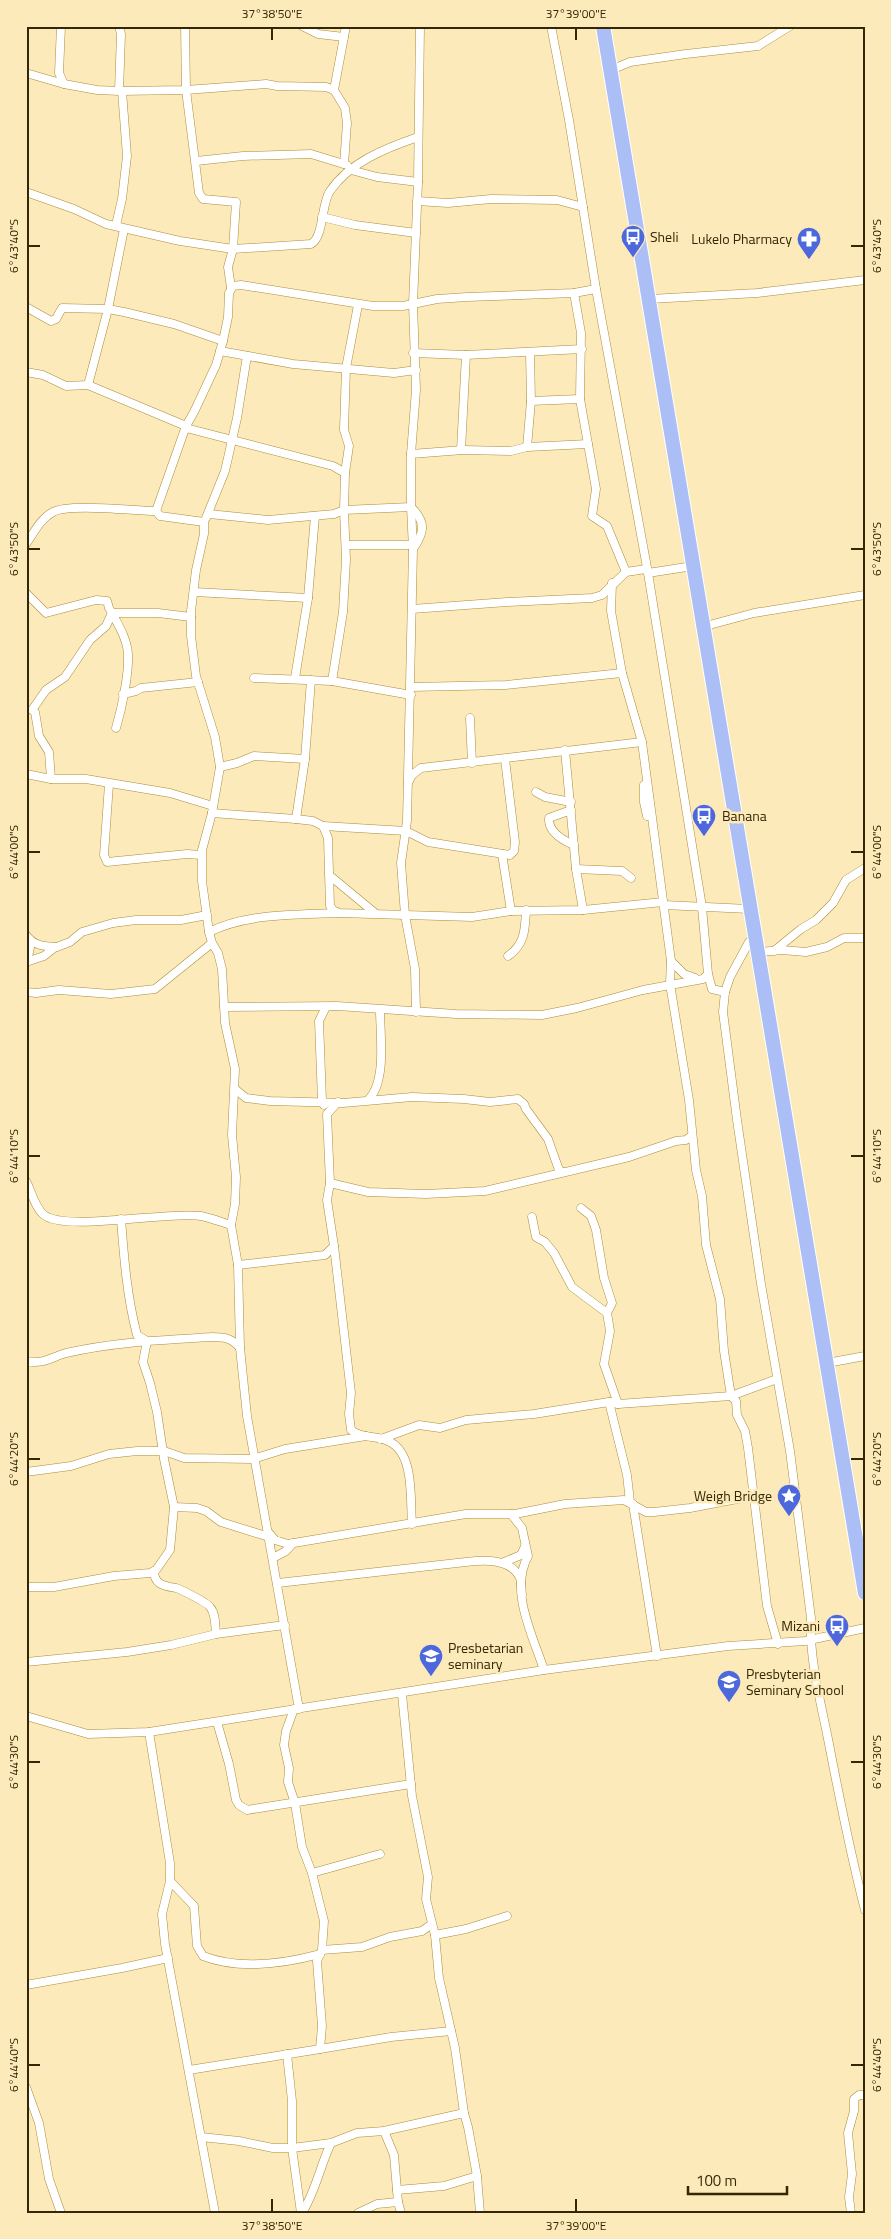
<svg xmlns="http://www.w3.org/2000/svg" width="891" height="2239" font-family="'Titillium Web',sans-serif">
<rect width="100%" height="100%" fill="#fceaba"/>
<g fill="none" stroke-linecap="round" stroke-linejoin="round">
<defs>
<g id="minor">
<polyline points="61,26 59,73 64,84 97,90 119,91 186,90 266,84 277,86 326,87 334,90 345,108 347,123 344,164"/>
<polyline points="119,26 121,34 119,91"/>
<polyline points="185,26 186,90 199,193 203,199 236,202 233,249 228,267 231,288"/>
<polyline points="302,26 318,34 344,37"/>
<polyline points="551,26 569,120 596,289 648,573 702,907 708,974 712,989 725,992"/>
<polyline points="618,67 630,62 686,54 758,46 790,26"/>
<polyline points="26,73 64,84"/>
<polyline points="334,90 346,26"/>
<polyline points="196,161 243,156 311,154 347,165"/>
<polyline points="351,170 377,177 418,182"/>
<path d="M 26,192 L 74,209 L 106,224 L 180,241 L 233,249 L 311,244 C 324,237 321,204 330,191 C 350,162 386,148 418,137"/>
<polyline points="417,201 448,203 491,199 557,200 583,207"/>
<polyline points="322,217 355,225 416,233"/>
<polyline points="116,225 122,199 127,156 122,91"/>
<polyline points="574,293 581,333 580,399 596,489 592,516 607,526 626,572"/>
<polyline points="650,299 757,293 865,280"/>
<polyline points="26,307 51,321 56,319 62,308 108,309 124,312 174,324 223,341"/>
<polyline points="220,351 293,364 394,373 416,370"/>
<polyline points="413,353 466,355 582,349"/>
<polyline points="26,372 43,375 66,386 88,385 186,426"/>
<polyline points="88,385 108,309 124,229"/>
<polyline points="531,401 580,399"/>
<polyline points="186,428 333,466 345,473"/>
<polyline points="527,447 531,401 530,353"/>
<polyline points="461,450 466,355"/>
<polyline points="411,454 463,450 511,451 527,447 588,444"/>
<polyline points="209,514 268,520 334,514 344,510 411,507 413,549"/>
<polyline points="206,518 225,471 237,418 247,356"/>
<path d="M 26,544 C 34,533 40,519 53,512 C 69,503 135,511 156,511"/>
<polyline points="346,545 412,545"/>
<polyline points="648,573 693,566"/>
<polyline points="612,583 611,611 622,673 642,742 671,961 670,984 689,1100 696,1170 702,1196 706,1245 720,1299 724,1351 731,1396 736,1401 737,1415 745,1431 748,1448 767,1606 778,1644"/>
<polyline points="194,592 308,598"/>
<polyline points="26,593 46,613 96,600 107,601 109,608 112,613 158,613 191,617"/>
<polyline points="412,609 507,602 592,598 602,595 626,572 646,569"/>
<path d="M 112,613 C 119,626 127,639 128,654 C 129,674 122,708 116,728"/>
<polyline points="702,627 754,613 865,595"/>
<polyline points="254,678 332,681 411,695"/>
<polyline points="295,678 308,598 315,516"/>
<polyline points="332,681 343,612 346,560 344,510 345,473 349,446 344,430 346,368 358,305"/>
<polyline points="411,687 506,685 622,673"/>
<polyline points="123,694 136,691 141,688 198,682"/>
<polyline points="470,718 472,763"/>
<polyline points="565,750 576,869 583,910"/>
<polyline points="220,767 237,763 254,756 305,759"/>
<polyline points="26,774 51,779 86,779 170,793 213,806"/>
<polyline points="51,779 49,752 39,736 35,712 32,710 46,690 65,677 90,640 106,626 112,613"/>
<polyline points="408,783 412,775 421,768 642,742"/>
<polyline points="109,784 104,855 107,862 187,854 201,855"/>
<polyline points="644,785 644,802 647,816"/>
<polyline points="536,792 545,797 571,802"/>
<path d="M 571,810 L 549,818 C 548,832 562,840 574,845"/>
<polyline points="212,813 296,819 313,821 323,826 328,838 330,906 333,910 339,913 472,917 511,911 583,910 663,902"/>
<polyline points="296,819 305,759 311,680"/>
<polyline points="323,826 406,831 428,842 510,855 514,851 515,842 505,759"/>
<polyline points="502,854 511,911"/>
<polyline points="576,869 622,871 631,878"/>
<polyline points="329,875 375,913"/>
<polyline points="664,905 749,909"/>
<path d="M 209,932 C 247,913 296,915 338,913"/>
<path d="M 26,935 C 34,946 44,946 56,947"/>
<path d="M 755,937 L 749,942 L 730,977 L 725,992 L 723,1012 L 737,1120 L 761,1284 L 790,1451 L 811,1618 C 809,1658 820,1699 828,1739 C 839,1796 850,1853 865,1910"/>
<polyline points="774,951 801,929 816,920 833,903 846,880 865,868"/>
<polyline points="758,952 782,950 806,952 827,947 844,938 865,938"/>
<path d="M 508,956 C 525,944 525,930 526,910"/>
<polyline points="671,961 684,974 695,978"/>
<polyline points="26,962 44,956 54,948 70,942 82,932 113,923 136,920 181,920 207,915"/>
<polyline points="27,962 31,942"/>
<polyline points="26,992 36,993 59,990 111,994 155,989 212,943"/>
<polyline points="224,1007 337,1006 456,1014 542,1015 577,1008 643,990 703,979 708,974"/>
<path d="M 416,1012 L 415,969 L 405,915 L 401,863 L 407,821 L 413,549 C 425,532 426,522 411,507 L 411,454 L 416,390 L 413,304 L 418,182 L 420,26"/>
<polyline points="235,1089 246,1098 270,1101 343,1103 412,1097 464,1099 490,1102 518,1099 524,1104 526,1109 548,1139 559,1170 563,1172"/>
<path d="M 368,1100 C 387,1082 380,1035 380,1010"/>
<polyline points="324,1105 322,1101 319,1021 326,1007"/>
<path d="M 26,1181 C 31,1190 35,1208 44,1215 C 66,1232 167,1211 201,1216 C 211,1218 221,1222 231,1225"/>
<polyline points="330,1183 368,1192 426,1194 485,1191 629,1157 676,1141 686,1140 691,1136"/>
<polyline points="581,1208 591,1216 596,1230 604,1278 612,1303 607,1313"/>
<polyline points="532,1217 536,1237 545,1242 554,1253 572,1287 607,1313 610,1331 604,1364 618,1404"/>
<path d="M 334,1246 L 351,1393 L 349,1414 L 351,1430 C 362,1439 376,1435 388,1441 C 415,1452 410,1500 412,1524"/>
<polyline points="238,1265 325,1255 334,1246 327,1200 330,1183 327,1114 338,1102"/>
<path d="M 26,1361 C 42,1365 52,1357 66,1353 C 114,1342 163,1340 212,1337 C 224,1337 232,1338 240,1348"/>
<polyline points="827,1363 865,1356"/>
<polyline points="609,1402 627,1475 630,1502"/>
<polyline points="381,1439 419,1425 440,1428 466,1420 534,1414 609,1402 618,1404 731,1396 777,1379"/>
<polyline points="26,1472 71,1466 109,1454 137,1451 164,1451 184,1458 253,1459 285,1449 366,1436"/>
<polyline points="633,1504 657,1656"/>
<polyline points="174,1507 197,1508 206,1511 221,1522 269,1537"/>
<path d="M 511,1514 L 522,1528 L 528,1556 C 509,1591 533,1636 544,1670"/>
<polyline points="269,1533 275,1540 288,1544 466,1514 515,1514 565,1504 624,1500 646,1512 654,1512 690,1508 753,1496"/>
<polyline points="273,1558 286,1551 293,1543"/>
<polyline points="502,1563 521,1555 525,1546"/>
<path d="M 154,1571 C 154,1585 165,1586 176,1588 C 180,1589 208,1603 210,1607 C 216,1614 215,1625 216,1634"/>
<path d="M 278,1583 L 466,1562 C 484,1560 511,1558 520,1578 C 522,1583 521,1590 522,1595"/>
<path d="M 26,1587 L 54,1587 L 114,1576 L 150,1573 L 156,1570 L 170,1550 L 174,1507 L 164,1459 L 157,1412 L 150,1383 L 143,1362 L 147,1341 L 137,1335 C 127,1297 124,1258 121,1219"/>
<polyline points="26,1662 127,1652 171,1645 216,1634 285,1625"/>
<polyline points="402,1694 412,1796 428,1877 426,1899 435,1935 439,1978 455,2048 464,2113 468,2127 477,2176 480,2213"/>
<polyline points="299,1709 247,1416 240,1348 238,1265 231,1225 235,1204 236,1177 232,1135 235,1069 225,1023 222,969 218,953 212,943 209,932 202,881 202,850 212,813 220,767 215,737 196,676 191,636 191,611 196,570 204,534 204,522 160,516 156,511 186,426 194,412 216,365 223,341 228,317 229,293 233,286 241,285 373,306 403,306 437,299 467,297 574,293 596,289"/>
<polyline points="26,1716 88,1734 149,1732 544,1670 728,1646 805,1641 865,1628"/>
<polyline points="217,1722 229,1764 236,1800 239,1805 247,1810 411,1784"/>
<polyline points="149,1732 170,1863 170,1881 162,1914 165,1944 215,2213"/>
<polyline points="312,1873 380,1854"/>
<path d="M 170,1881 L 194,1906 L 197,1946 L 203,1956 C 239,1970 283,1964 320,1954"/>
<polyline points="435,1935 466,1929 507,1916"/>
<polyline points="322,1950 362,1947 390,1937 422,1931 432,1924"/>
<polyline points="26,1985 122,1968 168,1958"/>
<polyline points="320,2049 391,2037 451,2031"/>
<polyline points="287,2054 292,2101 292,2148 301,2213"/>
<polyline points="189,2070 320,2049 322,2026 317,1961 322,1950 324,1921 312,1873 302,1847 295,1803 288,1782 289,1768 284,1745 286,1731 294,1709"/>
<polyline points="26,2087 39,2123 49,2179 61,2213"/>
<polyline points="384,2131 394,2155 398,2202 401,2213"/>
<polyline points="201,2137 239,2141 273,2148 292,2148 331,2143 357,2133 384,2131 464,2113"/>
<polyline points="397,2190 444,2186 477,2176"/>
<path d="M 302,2213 C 316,2191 320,2166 331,2143"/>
<polyline points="358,2213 377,2204 398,2202"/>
<polyline points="851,2213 849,2197 852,2174 848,2133 854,2111 854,2099 859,2095 865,2095"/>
</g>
<polyline id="trunk" points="603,26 865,1593"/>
</defs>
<use href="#minor" stroke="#ab8d39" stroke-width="9"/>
<use href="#trunk" stroke="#fff" stroke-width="16"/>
<use href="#minor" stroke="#fff" stroke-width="8"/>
<use href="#trunk" stroke="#abbef6" stroke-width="14"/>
</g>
<path fill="none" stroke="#342703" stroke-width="2" d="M 272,28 L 272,40M 576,28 L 576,40M 28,246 L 40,246M 851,246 L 864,246M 28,549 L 40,549M 851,549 L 864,549M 28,852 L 40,852M 851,852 L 864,852M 28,1156 L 40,1156M 851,1156 L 864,1156M 28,1459 L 40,1459M 851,1459 L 864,1459M 28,1762 L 40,1762M 851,1762 L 864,1762M 28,2065 L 40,2065M 851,2065 L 864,2065M 272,2199 L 272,2212M 576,2199 L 576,2212"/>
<defs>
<symbol id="bus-pin" viewBox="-11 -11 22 30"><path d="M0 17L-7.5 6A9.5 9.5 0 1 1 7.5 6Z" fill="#4c68dc" stroke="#fceaba"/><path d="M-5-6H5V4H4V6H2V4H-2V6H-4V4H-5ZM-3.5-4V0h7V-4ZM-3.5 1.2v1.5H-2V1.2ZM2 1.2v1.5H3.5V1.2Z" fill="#fff"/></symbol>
<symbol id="pharmacy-pin" viewBox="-11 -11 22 30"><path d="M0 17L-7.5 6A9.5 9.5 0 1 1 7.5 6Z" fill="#4c68dc" stroke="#fceaba"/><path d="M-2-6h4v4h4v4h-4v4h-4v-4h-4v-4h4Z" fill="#fff"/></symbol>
<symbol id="sight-pin" viewBox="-11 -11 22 30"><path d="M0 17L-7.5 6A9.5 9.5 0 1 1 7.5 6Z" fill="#4c68dc" stroke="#fceaba"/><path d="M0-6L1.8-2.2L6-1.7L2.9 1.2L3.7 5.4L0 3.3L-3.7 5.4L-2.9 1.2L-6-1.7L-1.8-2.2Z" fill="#fff"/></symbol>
<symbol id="school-pin" viewBox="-11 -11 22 30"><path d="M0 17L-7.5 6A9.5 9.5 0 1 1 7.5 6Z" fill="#4c68dc" stroke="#fceaba"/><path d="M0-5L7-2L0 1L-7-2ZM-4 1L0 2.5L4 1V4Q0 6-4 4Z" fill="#fff"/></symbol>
</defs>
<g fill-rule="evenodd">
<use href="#bus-pin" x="619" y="223" width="28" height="38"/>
<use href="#pharmacy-pin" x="795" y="225" width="28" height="38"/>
<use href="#bus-pin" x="690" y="802" width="28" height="38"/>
<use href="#sight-pin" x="775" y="1482" width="28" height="38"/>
<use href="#bus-pin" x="823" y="1612" width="28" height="38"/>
<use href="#school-pin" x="417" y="1642" width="28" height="38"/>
<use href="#school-pin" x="715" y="1668" width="28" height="38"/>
</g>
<g text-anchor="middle" stroke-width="5" stroke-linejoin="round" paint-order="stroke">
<g font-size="14" fill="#342703" stroke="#fceaba" text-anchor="start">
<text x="650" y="242">Sheli</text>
<text x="792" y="244" text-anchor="end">Lukelo Pharmacy</text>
<text x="722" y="821">Banana</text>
<text x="772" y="1501" text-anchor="end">Weigh Bridge</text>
<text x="820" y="1631" text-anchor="end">Mizani</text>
<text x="448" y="1653">Presbetarian<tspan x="448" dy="16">seminary</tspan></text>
<text x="746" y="1679">Presbyterian<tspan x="746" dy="16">Seminary School</tspan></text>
</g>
</g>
<rect width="891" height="2239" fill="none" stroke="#fceaba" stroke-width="55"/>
<path d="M688 2186v8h99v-8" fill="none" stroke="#342703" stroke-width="2.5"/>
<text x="696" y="2186" font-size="15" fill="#342703" stroke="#fceaba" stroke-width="4" paint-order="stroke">100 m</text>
<rect x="28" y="28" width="836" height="2184" fill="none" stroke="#342703" stroke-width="2"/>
<g font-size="12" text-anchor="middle" fill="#342703">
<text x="272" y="18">37°38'50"E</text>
<text x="576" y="18">37°39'00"E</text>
<text transform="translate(14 246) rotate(-90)" y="4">6°43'40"S</text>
<text transform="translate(877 246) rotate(-90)" y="4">6°43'40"S</text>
<text transform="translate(14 549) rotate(-90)" y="4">6°43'50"S</text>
<text transform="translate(877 549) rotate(-90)" y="4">6°43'50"S</text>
<text transform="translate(14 852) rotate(-90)" y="4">6°44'00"S</text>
<text transform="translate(877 852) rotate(-90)" y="4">6°44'00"S</text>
<text transform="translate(14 1156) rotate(-90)" y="4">6°44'10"S</text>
<text transform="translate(877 1156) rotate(-90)" y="4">6°44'10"S</text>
<text transform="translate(14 1459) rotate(-90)" y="4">6°44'20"S</text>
<text transform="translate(877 1459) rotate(-90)" y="4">6°44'20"S</text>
<text transform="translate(14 1762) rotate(-90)" y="4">6°44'30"S</text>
<text transform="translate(877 1762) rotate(-90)" y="4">6°44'30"S</text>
<text transform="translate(14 2065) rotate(-90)" y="4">6°44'40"S</text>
<text transform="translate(877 2065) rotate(-90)" y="4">6°44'40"S</text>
<text x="272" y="2230">37°38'50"E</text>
<text x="576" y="2230">37°39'00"E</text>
</g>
</svg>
